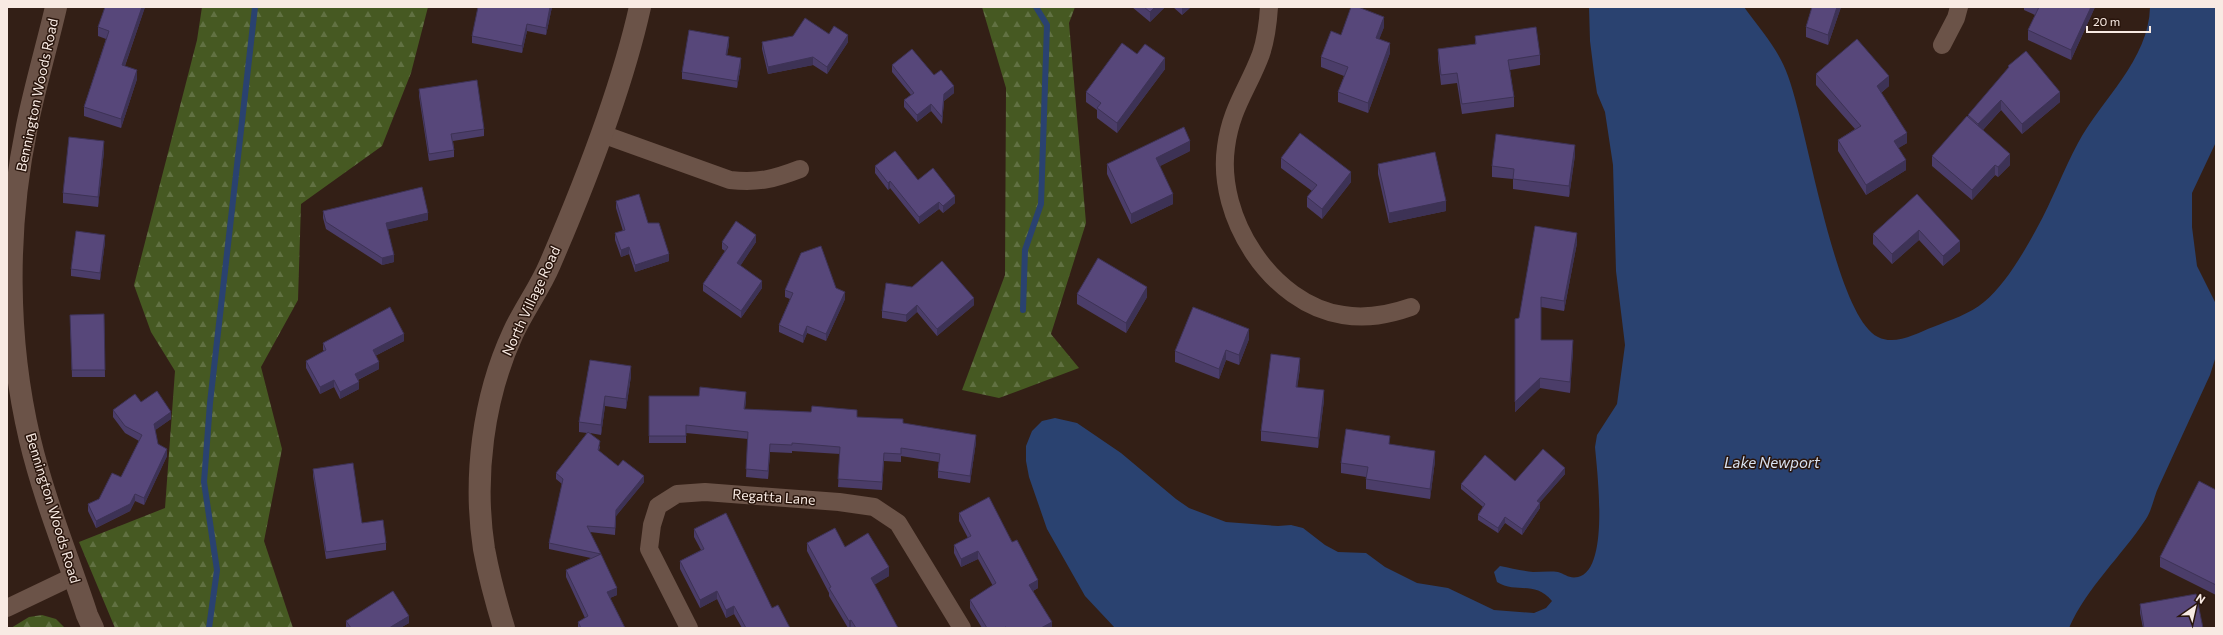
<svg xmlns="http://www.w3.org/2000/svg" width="2223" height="635" font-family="Commissioner,sans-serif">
<defs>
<pattern id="forest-firs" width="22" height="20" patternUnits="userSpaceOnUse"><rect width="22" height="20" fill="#465922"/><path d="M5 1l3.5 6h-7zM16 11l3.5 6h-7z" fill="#617142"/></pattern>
</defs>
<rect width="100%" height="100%" fill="#331f16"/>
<g fill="url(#forest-firs)">
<polygon points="202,7 428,7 411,73 382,146 301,204 298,300 261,367 282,449 264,541 293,628 115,628 79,542 165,508 175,371 151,332 134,285 197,40"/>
<polygon points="982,7 1075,7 1069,23 1086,223 1051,334 1079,368 999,398 962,390 1005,275 1006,88"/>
<polygon points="42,615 56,619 65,628 11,628 29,617"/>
</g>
<path fill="#2a4270" d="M 1589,7 L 1744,7 C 1760,29 1779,50 1788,76 C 1807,126 1835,316 1878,337 C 1895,346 1917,333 1933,327 C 1950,320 1970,314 1984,302 C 2005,285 2024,252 2037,228 C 2052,201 2063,171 2078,143 C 2101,100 2149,60 2150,7 L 2216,7 L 2216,142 L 2192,193 L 2192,227 L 2197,266 L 2216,304 L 2216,356 L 2210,375 C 2193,412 2176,449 2159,486 C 2154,496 2152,510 2146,519 C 2121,557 2087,587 2069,628 L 1115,628 L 1085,596 L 1047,529 L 1029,477 L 1026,461 L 1026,446 L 1032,431 L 1042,421 L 1055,418 L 1077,423 L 1121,453 L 1176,499 L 1189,508 L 1226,522 L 1278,526 L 1291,525 L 1303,528 L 1325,545 L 1338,552 L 1366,553 L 1385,567 L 1417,583 L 1448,588 L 1494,610 L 1534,613 L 1546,608 L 1552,601 C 1535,580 1516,594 1497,582 L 1494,572 L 1500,566 C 1511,568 1522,571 1533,572 C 1541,572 1550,571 1558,572 C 1565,574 1569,579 1578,577 C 1610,570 1597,471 1595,447 L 1597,435 L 1617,404 L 1625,345 L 1616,271 L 1613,165 L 1605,112 L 1597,93 L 1594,73 L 1590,41 Z"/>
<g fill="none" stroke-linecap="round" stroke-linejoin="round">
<g stroke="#2a4270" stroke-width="6">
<polyline points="1023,310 1025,250 1041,204 1047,25 1036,7"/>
<polyline points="209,628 217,570 204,482 210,403 255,7"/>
</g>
<g stroke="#6b5348" stroke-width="18">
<path d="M 1269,7 C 1268,23 1266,39 1261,54 C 1248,89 1231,108 1226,147 C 1216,217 1271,304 1343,315 C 1367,319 1388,315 1411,307"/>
<polyline points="1942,45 1956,18 1959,7"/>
<path d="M 602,134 L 730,180 C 759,183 774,179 800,169"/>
<polyline points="7,608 74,576"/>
<polyline points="689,628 649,549 652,525 658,506 677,494 705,492 839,502 874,507 898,523 962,628"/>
</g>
<g stroke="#6b5348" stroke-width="22">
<path d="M 56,7 C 47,46 35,86 27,126 C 6,227 6,339 30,440 C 44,499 68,557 87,615 L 93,628"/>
<path d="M 504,628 C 496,602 489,576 484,549 C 473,478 483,398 513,333 C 524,309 540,288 550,264 C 585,183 621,92 640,7"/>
</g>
</g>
<g fill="#4b3d69">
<polygon points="145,7 125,66 137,79 121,128 84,116 84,107 106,39 98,36 98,27"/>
<polygon points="552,7 546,35 527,31 522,53 472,43 472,36"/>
<polygon points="1132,7 1165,7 1150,22"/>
<polygon points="1173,7 1191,7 1182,15"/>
<polygon points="1812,7 1841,7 1828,45 1806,37 1806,27"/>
<polygon points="2024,7 2095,7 2071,60 2028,40 2028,30 2035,15 2024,10"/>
<polygon points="1384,27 1379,39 1390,53 1368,113 1338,102 1338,92 1344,76 1321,67 1321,57 1341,35"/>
<polygon points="829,34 848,42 827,74 813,65 768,74 762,49 762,42"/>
<polygon points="1475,36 1540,55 1540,65 1510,70 1514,97 1514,107 1462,114 1457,83 1441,85 1438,59 1438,49 1475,44"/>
<polygon points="729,44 727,55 741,65 737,88 682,79 682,72"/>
<polygon points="1137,54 1165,69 1117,133 1097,118 1097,110 1086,102 1086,92"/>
<polygon points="892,65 934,75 954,93 944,101 942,124 931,111 917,122 904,107 904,100 911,95 892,72"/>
<polygon points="2008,66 2060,102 2022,134 2001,110 1983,130 2010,165 1998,177 1995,175 1972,200 1932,166 1932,156 1968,116 1968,115 2008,69"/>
<polygon points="1816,74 1889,86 1881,93 1907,143 1898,148 1906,170 1866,195 1838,151 1838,140 1855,129 1816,85"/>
<polygon points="419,89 484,129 484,136 453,141 454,150 454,157 429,161 419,96"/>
<polygon points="104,151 98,207 63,203 63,193"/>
<polygon points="1190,151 1160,166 1173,204 1131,224 1107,174 1107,164"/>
<polygon points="1575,155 1569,197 1513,189 1513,179 1492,177 1492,166"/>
<polygon points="1281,158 1351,182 1322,219 1307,207 1307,197 1312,191 1281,168"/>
<polygon points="1378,164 1446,211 1389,223 1378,174"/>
<polygon points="875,166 918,180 955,203 943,213 939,209 919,224 890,188 888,190 875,173"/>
<polygon points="1917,194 1960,251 1943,266 1919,240 1892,264 1873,244 1873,234"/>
<polygon points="616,201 648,223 669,261 635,272 629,254 621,257 615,240 615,233 623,231 616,208"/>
<polygon points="323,211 428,220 388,229 394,262 382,265 326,229 323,218"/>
<polygon points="105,242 100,280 71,276 71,269"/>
<polygon points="722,242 756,242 740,266 762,288 741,318 703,291 703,284 725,251 722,249"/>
<polygon points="1577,243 1564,311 1541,307 1541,340 1573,350 1570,393 1540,388 1515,412 1515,319 1519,318"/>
<polygon points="912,287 974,305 937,336 917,312 906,322 882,318 882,311"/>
<polygon points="836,288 845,299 826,341 807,333 803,343 779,332 779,325 790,299 785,297 785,290"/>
<polygon points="1077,294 1147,297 1126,333 1077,304"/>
<polygon points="104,314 105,377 72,377 70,315"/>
<polygon points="1249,339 1239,365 1226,360 1219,379 1175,362 1175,351"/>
<polygon points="404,341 375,356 379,369 358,380 359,389 340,399 334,387 320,394 306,368 306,361 324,351 323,350 323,343"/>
<polygon points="590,360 631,376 626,409 605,406 601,435 590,433 600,447 599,451 618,466 644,482 616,516 615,535 590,532 617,595 610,598 625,628 578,628 578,622 585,618 566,577 566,570 591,558 549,549 549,543 562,484 556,479 556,473 587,433 579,432 579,422"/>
<polygon points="1300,368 1297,387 1324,400 1318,448 1261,441 1261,431"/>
<polygon points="649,396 746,400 745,409 857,417 903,423 976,442 970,483 938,478 938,471 939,462 901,456 901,462 884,461 882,490 838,487 840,454 792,451 792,453 770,452 768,479 746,477 748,439 686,433 686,443 649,443"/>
<polygon points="141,402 171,419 155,430 158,444 167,456 144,505 135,501 130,511 96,528 88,511 88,504 99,499 121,477 139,441 125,433 113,417 113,410"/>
<polygon points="1390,444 1435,461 1430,499 1366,489 1366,477 1341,473 1341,463"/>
<polygon points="313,469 362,523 386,543 386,550 326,559 313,476"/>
<polygon points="1565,474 1540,502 1540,508 1522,535 1505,523 1498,533 1478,520 1478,515 1483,507 1461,489 1461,484 1515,481"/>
<polygon points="2216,490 2216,595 2160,567 2160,557"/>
<polygon points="959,513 1012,542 1038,588 1033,591 1052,628 982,628 970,608 970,600 993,586 978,559 961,567 954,553 954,545 968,538 959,521"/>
<polygon points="694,529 772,608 790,628 742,628 734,614 726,618 717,599 700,608 680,569 680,561 701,550 694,537"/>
<polygon points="807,543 845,547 889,576 874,584 898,628 848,628 829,596 829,593 807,551"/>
<polygon points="2140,604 2203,628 2143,628 2140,613"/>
<polygon points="346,621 409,623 400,628 346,628"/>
</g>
<g fill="#3d3255">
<polygon points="142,7 145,7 122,74 122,65"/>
<polygon points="550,7 552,7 546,35 546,28"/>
<polygon points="1155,7 1165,7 1150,22 1150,12"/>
<polygon points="1182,7 1191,7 1182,15"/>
<polygon points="1837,7 1841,7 1828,45 1828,35"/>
<polygon points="2091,7 2095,7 2071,60 2071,50"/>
<polygon points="1384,17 1384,27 1376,48 1376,38"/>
<polygon points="527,24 527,31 522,53 522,46"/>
<polygon points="848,35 848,42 827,74 827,67"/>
<polygon points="729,37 729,44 726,62 726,55"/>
<polygon points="1390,43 1390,53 1368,113 1368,103"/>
<polygon points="813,57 813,65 768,74 768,67"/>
<polygon points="741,58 741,65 737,88 737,81"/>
<polygon points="1165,58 1165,69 1117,133 1117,123"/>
<polygon points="137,70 137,79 121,128 121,119"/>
<polygon points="1889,76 1889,86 1877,96 1877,86"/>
<polygon points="954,86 954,93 944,101 942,124 942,117 944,94"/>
<polygon points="2060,92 2060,102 2022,134 2022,124"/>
<polygon points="2001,100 2001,110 1978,135 1978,124"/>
<polygon points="931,104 931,111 917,122 917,115"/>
<polygon points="1907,133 1907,143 1894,151 1894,141"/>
<polygon points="104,141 104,151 98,207 98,197"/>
<polygon points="1190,141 1190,151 1156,168 1156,158"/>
<polygon points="1575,145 1575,155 1569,197 1569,186"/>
<polygon points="2010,154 2010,165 1998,177 1998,167"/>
<polygon points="1906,160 1906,170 1866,195 1866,185"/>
<polygon points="1995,165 1995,175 1972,200 1972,190"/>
<polygon points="1351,172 1351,182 1322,219 1322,209"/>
<polygon points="890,181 890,188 888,190 888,183"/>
<polygon points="1173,194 1173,204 1131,224 1131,214"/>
<polygon points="955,196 955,203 943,213 943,206"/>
<polygon points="1446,201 1446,211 1389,223 1389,213"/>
<polygon points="939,202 939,209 919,224 919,217"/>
<polygon points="428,213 428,220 386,230 386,223"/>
<polygon points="1919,230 1919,240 1892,264 1892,254"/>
<polygon points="1577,233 1577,243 1564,311 1564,301"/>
<polygon points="105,235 105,242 100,280 100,273"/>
<polygon points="756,235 756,242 737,271 737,263"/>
<polygon points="1960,241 1960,251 1943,266 1943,256"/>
<polygon points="629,247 629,254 621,257 621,250"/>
<polygon points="669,254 669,261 635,272 635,265"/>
<polygon points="394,255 394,262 382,265 382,258"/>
<polygon points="762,281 762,288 741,318 741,311"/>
<polygon points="1147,287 1147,297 1126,333 1126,323"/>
<polygon points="845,292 845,299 826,341 826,334"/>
<polygon points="974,298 974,305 937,336 937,329"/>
<polygon points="917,305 917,312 906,322 906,315"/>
<polygon points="807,326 807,333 803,343 803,336"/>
<polygon points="1249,329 1249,339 1239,365 1239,355"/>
<polygon points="404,334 404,341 373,357 373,350"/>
<polygon points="1573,340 1573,350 1570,393 1570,382"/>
<polygon points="1226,350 1226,360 1219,379 1219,369"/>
<polygon points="1300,358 1300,368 1296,397 1296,387"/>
<polygon points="379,362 379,369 355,381 355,374"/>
<polygon points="631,366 631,376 626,409 626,399"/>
<polygon points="1540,378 1540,388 1515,412 1515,402"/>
<polygon points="334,380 334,387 320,394 320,387"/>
<polygon points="359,382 359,389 340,399 340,392"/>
<polygon points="1324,390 1324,400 1318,448 1318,438"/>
<polygon points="746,392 746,400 744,416 744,409"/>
<polygon points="605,396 605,406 601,435 601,425"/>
<polygon points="171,412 171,419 154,431 154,424"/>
<polygon points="976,435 976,442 970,483 970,476"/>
<polygon points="770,444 770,452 768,479 768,471"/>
<polygon points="167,449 167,456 144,505 144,498"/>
<polygon points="1435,451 1435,461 1430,499 1430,489"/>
<polygon points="1565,468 1565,474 1537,506 1537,501"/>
<polygon points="644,476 644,482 616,516 615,535 616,510"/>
<polygon points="135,494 135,501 130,511 96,528 96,521"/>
<polygon points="1540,503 1540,508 1522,535 1522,529"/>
<polygon points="1505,517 1505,523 1498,533 1498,528"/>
<polygon points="978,551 978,559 961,567 961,559"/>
<polygon points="889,567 889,576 871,587 871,578"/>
<polygon points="1038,580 1038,588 1029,593 1029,585"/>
<polygon points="617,588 617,595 607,599 607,592"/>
<polygon points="717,591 717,599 700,608 700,600"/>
<polygon points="734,606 734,614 726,618 726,610"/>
<polygon points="409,616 409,623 400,628 389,628"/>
<polygon points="851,620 851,628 849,628 849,621"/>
<polygon points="1052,622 1052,628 1041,628"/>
</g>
<g fill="#57477a" stroke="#3d3255">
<polygon points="105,7 142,7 122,65 137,70 121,119 84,107 109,31 98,27"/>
<polygon points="478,7 550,7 546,28 527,24 522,46 472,36"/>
<polygon points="1144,7 1155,7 1150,12"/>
<polygon points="1351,7 1358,7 1384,17 1376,38 1390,43 1368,103 1338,92 1348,67 1321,57 1331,31 1341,35"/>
<polygon points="1812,7 1837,7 1828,35 1806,27"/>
<polygon points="2039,7 2091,7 2071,50 2028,30"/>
<polygon points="805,18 829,34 834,26 848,35 827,67 813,57 768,67 762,42 793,36"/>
<polygon points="1536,27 1540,55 1508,60 1514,97 1462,104 1457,73 1441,75 1438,49 1476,44 1475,36"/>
<polygon points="689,30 729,37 726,55 741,58 737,81 682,72"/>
<polygon points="1857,39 1889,76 1877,86 1907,133 1894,141 1906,160 1866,185 1838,140 1861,126 1816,74"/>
<polygon points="1122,43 1137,54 1145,44 1165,58 1117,123 1097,108 1101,103 1086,92"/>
<polygon points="912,49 934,75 941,70 954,86 944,94 942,117 931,104 917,115 904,100 914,93 892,65"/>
<polygon points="2026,51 2060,92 2022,124 2001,100 1978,124 1968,115 2009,67 2008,66"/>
<polygon points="477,80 484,129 451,134 454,150 429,154 419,89"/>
<polygon points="1967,116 2010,154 1998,167 1995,165 1972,190 1932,156"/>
<polygon points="1184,127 1190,141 1156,158 1173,194 1131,214 1107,164"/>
<polygon points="1300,133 1351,172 1322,209 1307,197 1317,185 1281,158"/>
<polygon points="1496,134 1575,145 1569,186 1513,179 1514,169 1492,166"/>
<polygon points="69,137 104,141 98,197 63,193"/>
<polygon points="895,151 918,180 933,168 955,196 943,206 939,202 919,217 890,181 888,183 875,166"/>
<polygon points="1435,152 1446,201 1389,213 1378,164"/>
<polygon points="422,187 428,213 386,223 394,255 382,258 326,222 323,211"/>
<polygon points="639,194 648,223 659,223 669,254 635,265 629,247 621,250 615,233 625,230 616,201"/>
<polygon points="1917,194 1960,241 1943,256 1919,230 1892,254 1873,234"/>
<polygon points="736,221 756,235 737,263 762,281 741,311 703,284 728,247 722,242"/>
<polygon points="1535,226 1577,233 1564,301 1541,297 1541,340 1573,340 1570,382 1540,378 1515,402 1515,319 1519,318"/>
<polygon points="76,231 105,235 100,273 71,269"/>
<polygon points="821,246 836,288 845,292 826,334 807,326 803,336 779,325 793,293 785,290 801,253"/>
<polygon points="1098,258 1147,287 1126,323 1077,294"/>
<polygon points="942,261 974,298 937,329 917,305 906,315 882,311 886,283 912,287"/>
<polygon points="390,307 404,334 373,350 379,362 355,374 359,382 340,392 334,380 320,387 306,361 326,350 323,343"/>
<polygon points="1193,307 1249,329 1239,355 1226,350 1219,369 1175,351"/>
<polygon points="104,314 105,370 72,370 70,315"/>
<polygon points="1271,354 1300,358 1296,387 1324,390 1318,438 1261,431"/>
<polygon points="590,360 631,366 626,399 605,396 601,425 579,422"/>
<polygon points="700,387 746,392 744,409 811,412 812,406 857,410 857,417 903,419 903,423 976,435 970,476 938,471 940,454 901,448 901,454 884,453 882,482 838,479 840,447 792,443 792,445 770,444 768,471 746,469 748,432 686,425 686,436 649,436 649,396 699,396"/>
<polygon points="157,391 171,412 154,424 158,444 167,449 144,498 135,494 130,504 96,521 88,504 99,499 112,473 121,477 142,435 125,426 113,410 135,394 141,402"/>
<polygon points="1346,429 1390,436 1389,444 1435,451 1430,489 1366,479 1368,467 1341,463"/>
<polygon points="588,432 600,441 598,450 618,466 623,460 644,476 616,510 615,528 587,526 601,554 549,543 563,479 556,473"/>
<polygon points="1543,449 1565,468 1537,501 1540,503 1522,529 1505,517 1498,528 1478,515 1485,504 1461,484 1485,455 1515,481"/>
<polygon points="353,463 362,523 383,520 386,543 326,552 313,469"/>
<polygon points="2199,481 2216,490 2216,585 2160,557"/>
<polygon points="989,497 1012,542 1017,540 1038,580 1029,585 1052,622 1041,628 1007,628 1006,627 1004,628 987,628 970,600 996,583 978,551 961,559 954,545 971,536 959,513"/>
<polygon points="726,513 772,608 778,605 790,628 746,628 734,606 726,610 717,591 700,600 680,561 704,549 694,529"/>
<polygon points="835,528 845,547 868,533 889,567 871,578 898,628 856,628 851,620 849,621 829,588 831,587 807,543"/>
<polygon points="601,554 617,588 607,592 625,628 581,628 578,622 588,616 566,570"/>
<polygon points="393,591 409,616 389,628 351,628 346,621"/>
<polygon points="2196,594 2203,628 2144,628 2140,604"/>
</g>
<g text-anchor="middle" stroke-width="3" stroke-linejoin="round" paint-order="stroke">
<g font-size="14" fill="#f8eae3" stroke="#29150c">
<text transform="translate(37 95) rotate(-78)" y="5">Bennington Woods Road</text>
<text transform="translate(531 301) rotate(-65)" y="5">North Village Road</text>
<text transform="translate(774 497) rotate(4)" y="5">Regatta Lane</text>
<text transform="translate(53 508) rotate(73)" y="5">Bennington Woods Road</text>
</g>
<g font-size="15" font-style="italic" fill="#d9e2f1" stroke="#29150c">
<text x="1772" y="468">Lake Newport</text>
</g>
</g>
<rect width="2223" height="635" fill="none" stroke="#f8eae3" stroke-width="16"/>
<g transform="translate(2195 607) rotate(34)" stroke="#29150c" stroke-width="3" paint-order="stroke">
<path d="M0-3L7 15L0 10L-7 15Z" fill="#f8eae3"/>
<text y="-6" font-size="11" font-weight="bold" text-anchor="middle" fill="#f8eae3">N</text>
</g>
<path d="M2087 26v6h63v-6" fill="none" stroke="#f8eae3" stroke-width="2"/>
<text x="2093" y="26" font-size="12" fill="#f8eae3" stroke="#29150c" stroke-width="3" paint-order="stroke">20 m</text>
</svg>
